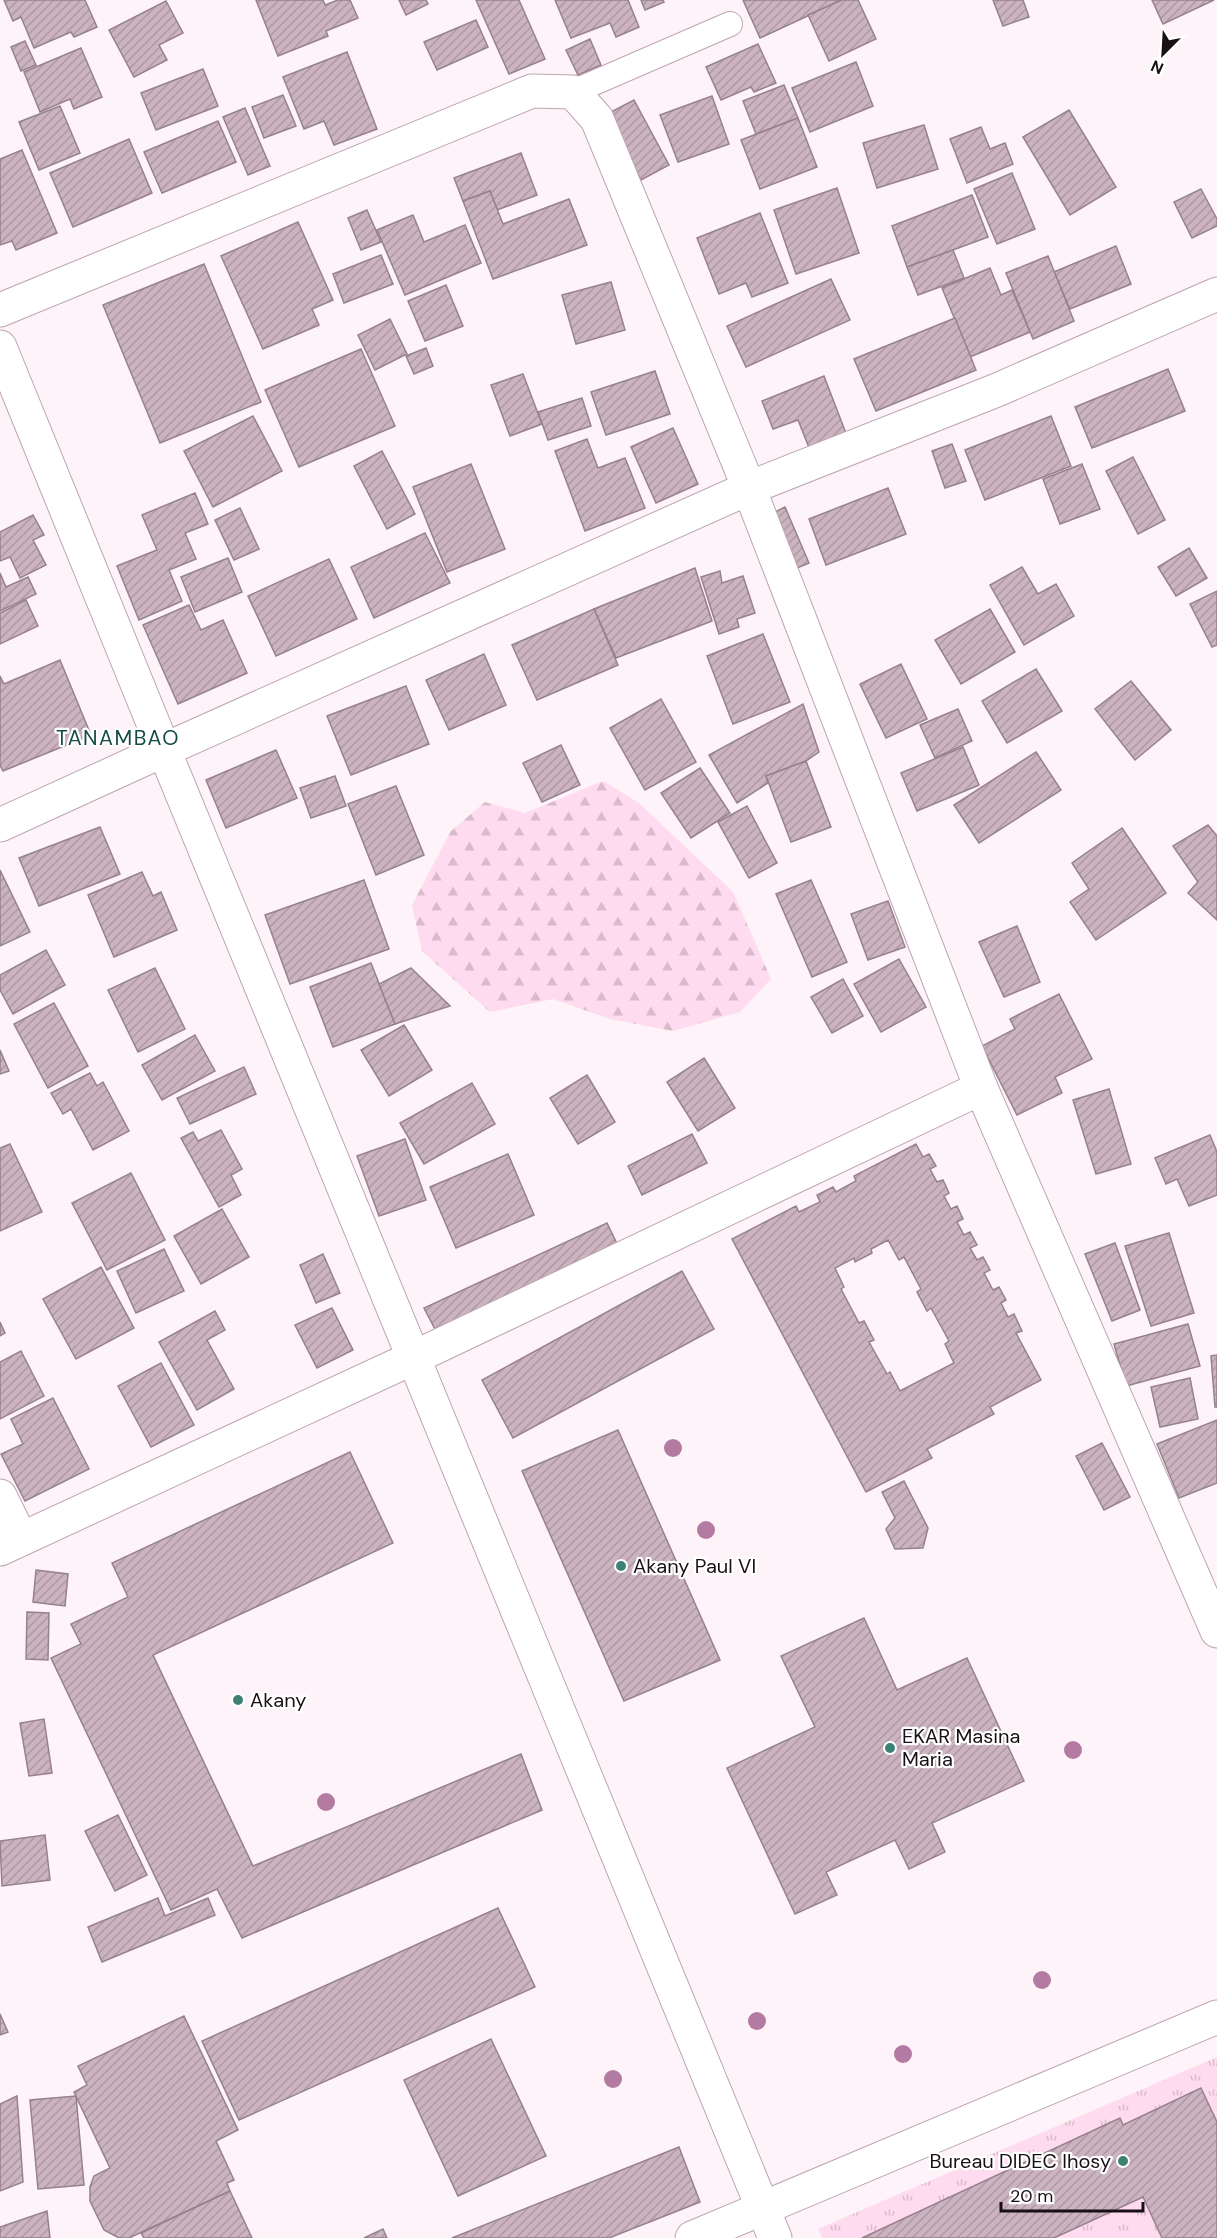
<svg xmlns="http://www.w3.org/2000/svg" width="1217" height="2238" font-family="'DM Sans',sans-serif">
<defs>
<pattern id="grass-tufts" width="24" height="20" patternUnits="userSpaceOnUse" patternTransform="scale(1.5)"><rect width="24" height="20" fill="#fedbee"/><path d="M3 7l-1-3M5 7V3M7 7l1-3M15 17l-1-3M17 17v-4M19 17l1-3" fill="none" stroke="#d9bbcb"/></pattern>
<pattern id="forest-firs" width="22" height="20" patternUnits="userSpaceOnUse" patternTransform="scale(1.5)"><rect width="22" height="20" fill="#fedbee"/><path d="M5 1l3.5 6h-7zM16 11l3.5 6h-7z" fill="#d9bbcb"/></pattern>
<pattern id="building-hatch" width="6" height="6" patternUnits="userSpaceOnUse" patternTransform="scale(1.5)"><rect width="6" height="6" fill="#cbb3c0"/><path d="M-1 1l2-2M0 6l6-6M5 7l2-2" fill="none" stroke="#ae99a4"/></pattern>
</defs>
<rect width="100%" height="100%" fill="#fdf3f8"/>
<polygon fill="url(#grass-tufts)" points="1217,2057 1217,2238 822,2238 818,2229"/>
<polygon fill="url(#forest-firs)" points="603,781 639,803 733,892 771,979 740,1012 673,1031 610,1019 553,999 490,1012 422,951 412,905 451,831 485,802 525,813"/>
<g fill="url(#building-hatch)" stroke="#97818d" stroke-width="1.5" fill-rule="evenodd">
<polygon points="4,0 85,0 97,27 74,37 71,32 34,48 21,17 13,21"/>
<polygon points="256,0 323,0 325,5 338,0 350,0 358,18 326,31 328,36 278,56"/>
<polygon points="399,0 426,0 428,4 406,15"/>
<polygon points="476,0 519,0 545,59 509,74"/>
<polygon points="555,0 628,0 639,27 616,37 610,23 571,38"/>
<polygon points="641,0 663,0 664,2 645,10"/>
<polygon points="743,0 842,0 760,38"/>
<polygon points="842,0 858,0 876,39 829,61 808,15"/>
<polygon points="993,0 1023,0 1029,17 1003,26"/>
<polygon points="1152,0 1214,0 1163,24"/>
<polygon points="166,1 183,33 159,45 167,60 134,77 109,30"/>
<polygon points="476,20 488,47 437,70 424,42"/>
<polygon points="590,39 601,65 578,75 566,50"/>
<polygon points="25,41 36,65 21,71 11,47"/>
<polygon points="758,44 776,83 754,92 751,87 721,100 706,67"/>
<polygon points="81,48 102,97 74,109 70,99 40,112 24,72"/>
<polygon points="347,52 377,129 334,145 324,121 304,129 283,77"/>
<polygon points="856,62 873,106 810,132 792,88"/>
<polygon points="203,69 218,106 156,130 141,93"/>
<polygon points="784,85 798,118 756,134 743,101"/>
<polygon points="283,95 296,126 264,138 252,107"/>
<polygon points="712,96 729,144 678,162 660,115"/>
<polygon points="634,100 669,165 641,180 607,114"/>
<polygon points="60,106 80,153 39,170 19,122"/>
<polygon points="245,108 270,166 248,175 223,117"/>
<polygon points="1069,110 1116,187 1070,215 1023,137"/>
<polygon points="798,118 817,167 760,189 741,140"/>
<polygon points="218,121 236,162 162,193 144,152"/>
<polygon points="924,125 938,169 877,188 863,143"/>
<polygon points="981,127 990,149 1005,143 1013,164 967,183 950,139"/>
<polygon points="129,139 152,193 73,227 50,173"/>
<polygon points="22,150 57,233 16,250 12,241 0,245 0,159"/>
<polygon points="521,153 537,195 497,210 490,191 463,201 454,178"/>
<polygon points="1012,173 1035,229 997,244 974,189"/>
<polygon points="837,188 859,253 796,274 774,210"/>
<polygon points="1201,189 1217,219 1217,226 1192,238 1174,202"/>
<polygon points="490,191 503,224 569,199 587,245 493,279 463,201"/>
<polygon points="972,195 988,237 907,267 892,226"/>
<polygon points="367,210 381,242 361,250 348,218"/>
<polygon points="760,213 788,283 752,297 746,283 719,294 697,238"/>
<polygon points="413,215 424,242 465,225 481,263 405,295 377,230"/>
<polygon points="298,222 333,300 312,309 319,325 263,349 221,256"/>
<polygon points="1116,246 1131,284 1070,309 1054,272"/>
<polygon points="953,250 964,278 918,295 907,267"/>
<polygon points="381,255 393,284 344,303 333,274"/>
<polygon points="1048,256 1074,321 1033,339 1006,273"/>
<polygon points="204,264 261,402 160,443 103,305"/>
<polygon points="990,268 1001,295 1012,290 1030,332 970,357 942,288"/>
<polygon points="831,279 850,320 746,367 727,326"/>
<polygon points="611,282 625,330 576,344 562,295"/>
<polygon points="446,285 463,326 425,341 408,301"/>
<polygon points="955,318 976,370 876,411 854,359"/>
<polygon points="390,319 407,354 375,370 358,335"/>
<polygon points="426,348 433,366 414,374 406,356"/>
<polygon points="361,349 395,426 299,467 265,390"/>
<polygon points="1168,369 1185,411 1092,448 1075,407"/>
<polygon points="655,371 670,414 606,435 591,392"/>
<polygon points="523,374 542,424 510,436 491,385"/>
<polygon points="824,376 847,436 810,450 798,420 773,429 762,401"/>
<polygon points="582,398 591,426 548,440 538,412"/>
<polygon points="253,416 282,471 213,507 184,451"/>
<polygon points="1051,416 1071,466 985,500 965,450"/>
<polygon points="673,428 698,484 656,503 631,447"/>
<polygon points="587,439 598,468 625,458 645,508 585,531 555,451"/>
<polygon points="952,444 966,481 945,488 932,451"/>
<polygon points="382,451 415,514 387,529 354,466"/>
<polygon points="1133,457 1165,520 1138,534 1106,471"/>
<polygon points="471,464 505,549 447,572 413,487"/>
<polygon points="1082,464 1100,509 1060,524 1043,479"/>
<polygon points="888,488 906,534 826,565 809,519"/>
<polygon points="195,493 208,524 185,533 196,559 169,570 182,601 139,620 117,566 157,550 142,515"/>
<polygon points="785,507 809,563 792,570 769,515"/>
<polygon points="240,508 259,549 234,560 215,520"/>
<polygon points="33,515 44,535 33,540 46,565 20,578 10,557 0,561 0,532"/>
<polygon points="425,533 450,583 374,618 351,567"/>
<polygon points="1189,548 1207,578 1176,596 1158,567"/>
<polygon points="228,558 242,592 195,612 181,577"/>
<polygon points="329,559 357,619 276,656 248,596"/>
<polygon points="1022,567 1038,594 1056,584 1074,616 1024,645 990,585"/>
<polygon points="695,568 712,621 616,658 594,609"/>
<polygon points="720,571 722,583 743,576 755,613 737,619 739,627 719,634 701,577"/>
<polygon points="0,573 6,587 28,577 36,594 0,611"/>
<polygon points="1217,591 1217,645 1212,647 1190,604"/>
<polygon points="26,600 38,626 0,644 0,613"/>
<polygon points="189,605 201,630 223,620 247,673 178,704 143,625"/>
<polygon points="594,609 618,665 537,700 512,645"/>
<polygon points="990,609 1015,652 961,684 935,640"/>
<polygon points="763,634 790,702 733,724 707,656"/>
<polygon points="484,654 506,705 449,730 426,680"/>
<polygon points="60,660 91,735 3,771 0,765 0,676 4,684"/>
<polygon points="901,664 927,719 886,738 860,684"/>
<polygon points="1036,669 1062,711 1007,743 982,701"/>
<polygon points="1131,681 1171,730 1135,760 1095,709"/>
<polygon points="406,686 429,744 351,775 327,716"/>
<polygon points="661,699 696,762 645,790 610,728"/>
<polygon points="803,704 819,752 806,761 766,776 768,783 737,803 709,755"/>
<polygon points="958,709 972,741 935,758 920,725"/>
<polygon points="561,745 580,785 542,802 523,763"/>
<polygon points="963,747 979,785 917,811 901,773"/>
<polygon points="276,750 297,798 226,828 206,780"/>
<polygon points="1036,752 1061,790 979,843 954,805"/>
<polygon points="806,761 831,827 791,842 766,776"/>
<polygon points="700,768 730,813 691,838 661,793"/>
<polygon points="335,776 346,806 311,818 300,788"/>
<polygon points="396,786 424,855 376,875 348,804"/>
<polygon points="747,806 777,863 749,878 718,822"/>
<polygon points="1208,825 1217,836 1217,920 1188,893 1198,882 1173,846"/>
<polygon points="100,827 120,874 39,906 19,858"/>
<polygon points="1122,828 1166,893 1096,940 1070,902 1089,889 1072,863"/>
<polygon points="0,870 30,932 0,946"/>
<polygon points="142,872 153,896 161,892 177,930 114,957 88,895"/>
<polygon points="364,880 389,949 290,984 265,915"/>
<polygon points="811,880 847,962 812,977 776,894"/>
<polygon points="888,901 905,947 868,960 851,914"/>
<polygon points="1017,926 1040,982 1004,997 979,942"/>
<polygon points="46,950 65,985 13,1014 0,990 0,975"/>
<polygon points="899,959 926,1007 881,1032 854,984"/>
<polygon points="371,963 395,1024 333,1047 310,987"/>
<polygon points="155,968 185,1029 138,1052 108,990"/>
<polygon points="411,968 450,1006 395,1024 379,984"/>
<polygon points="843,979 863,1016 832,1033 811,997"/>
<polygon points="1059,994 1092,1059 1055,1077 1062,1093 1017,1115 982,1046 1015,1029 1010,1019"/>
<polygon points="54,1003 88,1066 48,1088 14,1024"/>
<polygon points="404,1025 432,1070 389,1096 361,1050"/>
<polygon points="195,1035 215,1071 162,1100 142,1065"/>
<polygon points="0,1050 9,1071 0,1074"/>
<polygon points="704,1058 735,1108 698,1131 667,1082"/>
<polygon points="244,1067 256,1094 190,1124 177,1098"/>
<polygon points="90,1073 97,1086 103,1082 129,1131 93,1150 71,1109 63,1114 51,1093"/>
<polygon points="587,1075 615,1122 578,1144 550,1098"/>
<polygon points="472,1083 495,1124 424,1164 400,1123"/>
<polygon points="1109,1089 1131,1164 1096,1174 1073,1100"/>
<polygon points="221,1130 242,1169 231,1175 241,1195 219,1207 181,1138 193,1132 198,1141"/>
<polygon points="692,1134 707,1163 642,1195 628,1166"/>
<polygon points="1210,1135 1217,1152 1217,1195 1189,1206 1177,1179 1166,1184 1155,1158"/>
<polygon points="405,1139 426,1200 379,1216 357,1156"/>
<polygon points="10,1144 42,1212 0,1231 0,1148"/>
<path d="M 916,1144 L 923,1157 L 929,1154 L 936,1166 L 930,1169 L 937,1182 L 943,1180 L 949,1193 L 944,1196 L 951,1209 L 957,1206 L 963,1219 L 957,1222 L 964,1235 L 970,1232 L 977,1245 L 970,1248 L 977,1260 L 983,1257 L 990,1270 L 984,1273 L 993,1290 L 999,1287 L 1006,1300 L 1001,1303 L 1008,1317 L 1014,1314 L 1022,1331 L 1016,1333 L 1041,1380 L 990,1407 L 994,1414 L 927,1449 L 932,1458 L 866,1492 L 732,1239 L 796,1206 L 799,1212 L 820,1202 L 817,1195 L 833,1187 L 836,1192 L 856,1181 L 854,1176 ZM 888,1240 L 899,1260 L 904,1257 L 921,1289 L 917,1292 L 927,1311 L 931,1308 L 949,1341 L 945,1344 L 954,1363 L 900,1391 L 890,1372 L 887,1374 L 869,1342 L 874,1340 L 864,1321 L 859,1323 L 841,1289 L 844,1287 L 835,1268 L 854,1258 L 855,1262 L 872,1253 L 871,1249 Z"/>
<polygon points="508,1154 534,1215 456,1248 430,1187"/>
<polygon points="131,1173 165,1240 107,1270 72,1203"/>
<polygon points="222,1209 249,1257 201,1284 174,1236"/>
<polygon points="607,1223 619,1248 437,1333 424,1308"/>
<polygon points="1169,1233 1194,1313 1151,1326 1125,1246"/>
<polygon points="1115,1243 1140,1310 1112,1321 1085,1254"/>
<polygon points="164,1249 184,1291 136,1313 117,1271"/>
<polygon points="323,1254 340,1293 316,1303 300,1265"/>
<polygon points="101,1267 134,1328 76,1359 43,1299"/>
<polygon points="682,1271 714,1329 513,1438 482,1380"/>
<polygon points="332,1308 353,1350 317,1368 295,1325"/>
<polygon points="215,1311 225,1330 207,1340 234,1389 197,1410 159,1342"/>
<polygon points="0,1322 5,1333 0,1336"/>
<polygon points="1188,1324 1200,1366 1126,1386 1114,1344"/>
<polygon points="21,1351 44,1396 0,1419 0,1362"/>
<polygon points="1217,1355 1217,1407 1215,1407 1211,1356"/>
<polygon points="161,1363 194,1425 151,1447 118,1386"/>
<polygon points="1190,1378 1198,1419 1160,1427 1151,1387"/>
<polygon points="53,1398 89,1469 25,1501 1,1454 23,1444 11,1419"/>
<polygon points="1217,1420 1217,1483 1179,1498 1157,1444"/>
<polygon points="618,1430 720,1660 624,1701 522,1471"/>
<polygon points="1102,1443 1130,1497 1104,1510 1076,1456"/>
<polygon points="350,1452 393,1543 153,1655 253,1866 521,1754 542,1810 242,1938 217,1889 171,1910 51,1658 81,1644 71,1624 128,1597 112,1563"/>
<polygon points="904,1481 928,1528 923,1548 895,1549 886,1529 895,1518 882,1492"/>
<polygon points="36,1570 68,1574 65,1606 33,1602"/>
<polygon points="27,1612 49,1613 48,1660 26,1659"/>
<polygon points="864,1618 897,1690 967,1658 1024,1781 932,1823 945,1852 909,1869 895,1840 826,1872 837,1895 795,1914 727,1768 815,1727 781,1656"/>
<polygon points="44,1719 52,1773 29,1776 20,1723"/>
<polygon points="118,1815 147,1875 115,1891 85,1831"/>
<polygon points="45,1835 50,1880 2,1886 0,1841"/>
<polygon points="158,1898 165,1916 208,1898 215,1915 102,1962 88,1927"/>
<polygon points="498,1908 535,1987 239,2120 202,2041"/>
<polygon points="0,2014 8,2032 0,2035"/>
<polygon points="184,2016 238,2130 216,2141 234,2180 227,2183 230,2191 129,2238 119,2238 104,2230 90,2201 90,2187 94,2176 110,2168 74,2092 87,2085 78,2066"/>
<polygon points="491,2039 546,2156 458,2196 404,2080"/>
<polygon points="1201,2088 1217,2122 1217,2238 1162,2238 1143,2197 1054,2238 862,2238 1120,2118 1123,2125"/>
<polygon points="17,2096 23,2182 0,2191 0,2104"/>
<polygon points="76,2096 84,2185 38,2189 30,2100"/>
<polygon points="679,2147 700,2202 609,2238 452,2238"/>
<polygon points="230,2191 252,2238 144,2238 141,2233"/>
<polygon points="47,2211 50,2238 0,2238 0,2227"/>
<polygon points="383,2229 387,2238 364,2238"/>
</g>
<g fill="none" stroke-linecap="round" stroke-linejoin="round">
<defs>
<polyline id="lane" points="573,92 730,24"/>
<g id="street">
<polyline points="0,310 532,91 573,92 597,119 749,488 981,1088 1217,1631"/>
<polyline points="0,347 164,750 775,2238"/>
<polyline points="0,825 164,750 749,488 997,390 1217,294"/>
<polyline points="0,1496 21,1539"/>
<polyline points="0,1549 415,1357 981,1088"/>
<polyline points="692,2238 1217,2017"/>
</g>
</defs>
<use href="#lane" stroke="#bda5b2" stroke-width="26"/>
<use href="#street" stroke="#bda5b2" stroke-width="35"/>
<use href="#lane" stroke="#fff" stroke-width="24"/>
<use href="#street" stroke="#fff" stroke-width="33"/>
</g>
<g fill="#b47ba2">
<circle cx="673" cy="1448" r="9"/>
<circle cx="706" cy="1530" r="9"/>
<circle cx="1073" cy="1750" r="9"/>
<circle cx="326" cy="1802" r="9"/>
<circle cx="1042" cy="1980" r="9"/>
<circle cx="757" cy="2021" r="9"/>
<circle cx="903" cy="2054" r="9"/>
<circle cx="613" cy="2079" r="9"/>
</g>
<g fill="#3d8175" stroke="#fff" stroke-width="2">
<circle cx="621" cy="1566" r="6"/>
<circle cx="238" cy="1700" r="6"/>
<circle cx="890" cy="1748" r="6"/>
<circle cx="1123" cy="2161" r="6"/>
</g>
<g text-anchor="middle" stroke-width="4.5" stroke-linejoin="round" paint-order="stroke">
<g font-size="20" fill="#181014" stroke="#fff" text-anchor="start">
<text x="633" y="1573">Akany Paul VI</text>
<text x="250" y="1707">Akany</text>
<text x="902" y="1743">EKAR Masina<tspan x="902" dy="23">Maria</tspan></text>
<text x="1111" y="2168" text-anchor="end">Bureau DIDEC Ihosy</text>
</g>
<g font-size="21" letter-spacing="1.5" fill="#134c43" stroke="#fff">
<text x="118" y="745">TANAMBAO</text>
</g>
</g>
<g transform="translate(1163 54) rotate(204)" stroke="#ffffff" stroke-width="4.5" paint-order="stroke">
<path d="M0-4.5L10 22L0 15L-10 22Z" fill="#181014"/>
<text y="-9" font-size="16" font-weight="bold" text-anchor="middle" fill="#181014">N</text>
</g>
<path d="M1001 2202v9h142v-9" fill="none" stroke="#181014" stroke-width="3"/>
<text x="1010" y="2202" font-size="18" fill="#181014" stroke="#ffffff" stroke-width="4.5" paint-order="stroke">20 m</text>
</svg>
